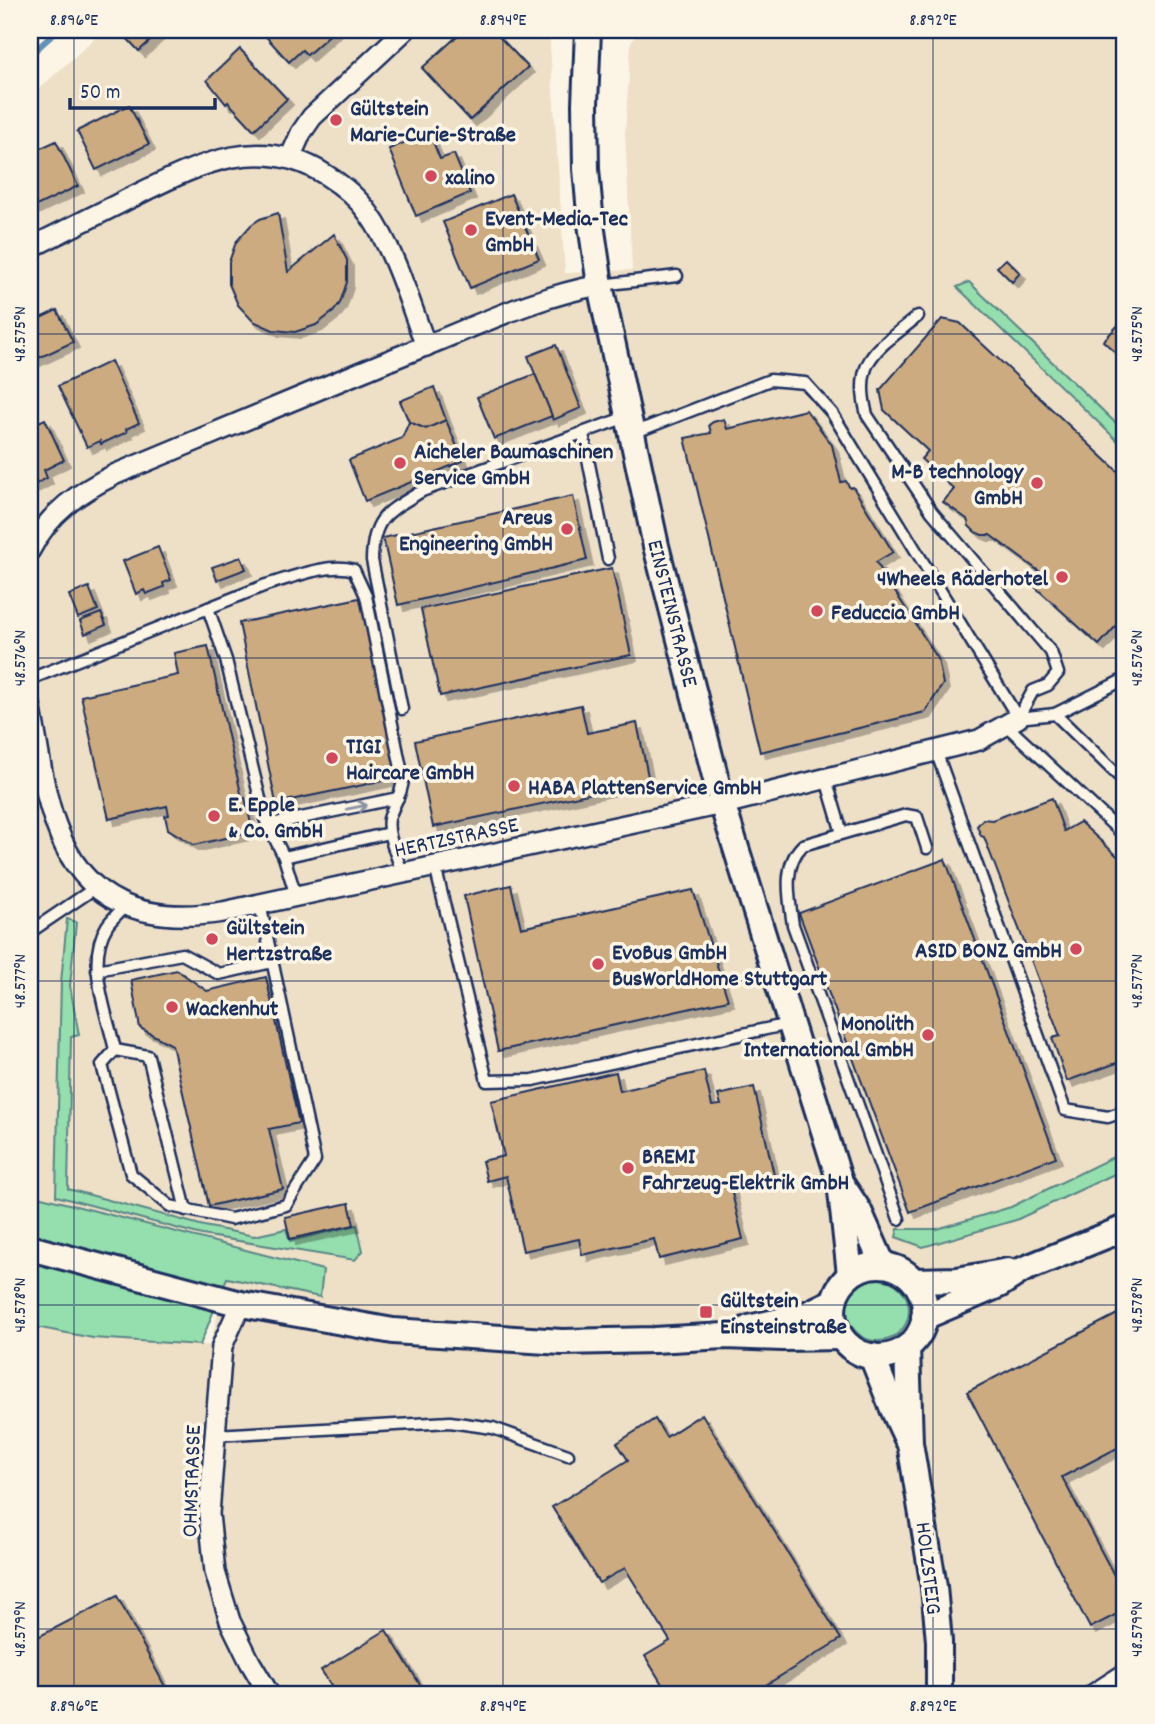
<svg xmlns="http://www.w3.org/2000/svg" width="1155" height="1724" font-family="Dekko,sans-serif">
<defs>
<filter id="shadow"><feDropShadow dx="6" dy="6" stdDeviation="0" flood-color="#0004"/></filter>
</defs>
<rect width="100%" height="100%" fill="#fcf5e5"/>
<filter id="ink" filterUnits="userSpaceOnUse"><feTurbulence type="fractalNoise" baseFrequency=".0143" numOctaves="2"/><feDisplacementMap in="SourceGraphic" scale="14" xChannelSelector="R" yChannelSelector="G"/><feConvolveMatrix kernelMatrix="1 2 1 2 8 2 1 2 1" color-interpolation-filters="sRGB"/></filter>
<g filter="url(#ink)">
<polygon fill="#eedfc7" points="104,30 549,30 565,273 632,270 625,133 631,43 639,30 1125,30 1125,1694 30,1694 30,1326 93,1338 210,1345 227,1278 320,1297 322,1270 30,1194 30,97"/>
<g fill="#95dead" stroke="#588686" stroke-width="2">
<polygon points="969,282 1125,432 1125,448 957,287"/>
<polygon points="67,919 76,922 70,986 79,1035 71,1037 68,1189 204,1226 254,1236 286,1229 290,1241 357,1225 363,1251 355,1260 202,1235 56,1196 61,982"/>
<polygon points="1125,1151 1125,1169 1016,1220 923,1247 896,1237 898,1229 937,1229 1011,1207"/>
<polygon points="30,1194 323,1270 320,1297 227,1278 200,1345 93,1338 30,1326"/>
<circle cx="878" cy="1310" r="31"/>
</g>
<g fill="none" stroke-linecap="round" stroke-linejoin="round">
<polyline stroke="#6291b7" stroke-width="6" points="30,55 58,30"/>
</g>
<g fill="#cdab80" stroke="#1b2f5e" stroke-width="2" filter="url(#shadow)">
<polygon points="124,30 139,30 150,41 139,51 121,32"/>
<polygon points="139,30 160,30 161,31 150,41"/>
<polygon points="260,30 335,30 307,55 302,50 289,62"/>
<polygon points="464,30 493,30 528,67 470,120 422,68"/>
<polygon points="240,49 287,99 254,130 228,102 226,104 207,80"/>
<polygon points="129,105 149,144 96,170 77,131"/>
<polygon points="429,132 440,159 454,154 470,193 416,216 389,149"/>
<polygon points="56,141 78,186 30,209 30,153"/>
<polygon points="511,194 539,259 470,288 443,222"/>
<polygon points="278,213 288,272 334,234 347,260 347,282 340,303 333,312 316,325 295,332 273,330 253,321 238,305 229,284 229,262 236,242 251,225 260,219"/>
<polygon points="1006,259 1020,273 1012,282 997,267"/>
<polygon points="57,310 73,342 30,362 30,323"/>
<polygon points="1125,318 1125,361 1103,341"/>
<polygon points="942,319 960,323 1125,478 1125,616 1099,645 1034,586 1044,575 990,535 982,535 975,532 969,526 967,519 943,502 954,489 921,459 928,451 884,410 880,390"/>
<polygon points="556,345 581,408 553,420 528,356"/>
<polygon points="111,361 139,423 126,429 127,432 101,444 100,441 87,447 58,386"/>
<polygon points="535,374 552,416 494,439 477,397"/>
<polygon points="434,387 446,420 426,429 409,422 400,401"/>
<polygon points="806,410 832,445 841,482 846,481 850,488 853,487 893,552 876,562 938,659 943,684 925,712 760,752 685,438 711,433 709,425 713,422 724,419 727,429"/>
<polygon points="45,419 64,460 44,470 47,478 30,487 30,426"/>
<polygon points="446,420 463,461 365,501 349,460 402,438 409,422 426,429"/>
<polygon points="573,496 587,560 398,605 383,538"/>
<polygon points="158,547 171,580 163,583 164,587 146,594 144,590 136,594 123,561"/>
<polygon points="241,557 246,569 217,580 212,567"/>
<polygon points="612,568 631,655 440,696 421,609"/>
<polygon points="89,587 98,610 78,618 69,595"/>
<polygon points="364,597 402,777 276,803 239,623"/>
<polygon points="101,613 106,625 85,634 80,621"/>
<polygon points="208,646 242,798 245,798 253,832 194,845 168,829 165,816 169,815 167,806 109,819 81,696 178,675 174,653"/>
<polygon points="581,705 587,733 637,723 649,781 433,827 415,741"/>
<polygon points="1052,798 1064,831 1080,822 1125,863 1125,1060 1067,1081 1052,1038 1060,1036 984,837 981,836 977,826 983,819 992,820"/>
<polygon points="945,859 1056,1157 910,1212 799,913"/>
<polygon points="511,885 521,928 693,890 728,1000 498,1051 464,896"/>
<polygon points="177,970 207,991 266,977 299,1123 269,1129 283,1189 209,1206 172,1045 140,1028 131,980"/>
<polygon points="704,1071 712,1106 721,1105 718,1095 754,1087 774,1175 739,1183 737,1174 728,1176 743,1239 659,1259 654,1239 582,1255 579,1239 523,1251 506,1176 487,1181 482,1161 504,1156 491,1101 616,1072 620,1091"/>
<polygon points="349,1203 354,1225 290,1239 285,1217"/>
<polygon points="1125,1310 1125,1444 1062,1477 1125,1596 1125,1610 1090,1628 967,1392"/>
<polygon points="702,1414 841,1639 751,1694 668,1694 645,1656 670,1641 625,1568 599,1583 552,1507 628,1460 617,1443 655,1419 666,1437"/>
<polygon points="117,1596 169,1694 30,1694 30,1641"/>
<polygon points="386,1630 426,1694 337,1694 321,1670"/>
</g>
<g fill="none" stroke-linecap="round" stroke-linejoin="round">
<defs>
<g id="service">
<polyline points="601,285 677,276"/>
<path d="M 918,316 C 879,349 852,358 867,415 L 932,512 L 1051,652 L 1058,673 L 1048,685 L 1033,691 L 1018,718"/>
<polyline points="633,433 770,380 805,383 832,413 1018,718"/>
<polyline points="583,434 608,559"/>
<polyline points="208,608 226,660 265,819 284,857 296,896"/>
<path d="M 30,679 L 266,585 C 290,578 330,562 354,570 L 366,596 L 403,778 C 403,793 393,804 389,819 C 386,835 398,857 402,873"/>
<path d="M 402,709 L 372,560 C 373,516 388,512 422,491 L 629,416"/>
<polyline points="1055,714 1125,679"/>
<polyline points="1018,718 1055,714 1125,782"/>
<polyline points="1006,725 1125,836"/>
<polyline points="936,751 1065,1110 1108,1117 1125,1111"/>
<polyline points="826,779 842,833"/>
<polyline points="267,825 398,798"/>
<polyline points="284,857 389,833"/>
<polyline points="435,866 487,1081 533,1080 789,1024"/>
<path d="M 126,905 C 120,912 112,918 107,926 C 85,961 107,1013 115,1050 L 102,1065 L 131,1174 L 170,1206 L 231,1219 L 286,1205 L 315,1160 L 260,904"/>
<polyline points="30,932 95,888"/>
<polyline points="97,970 182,954 219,974 272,962"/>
<polyline points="115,1050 148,1056 186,1210"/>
<path d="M 899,1219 L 793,925 C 789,898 782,865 803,845 L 906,815 L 917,817 L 927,848"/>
<polyline points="215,1435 450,1422 493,1428 568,1455"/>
</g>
<g id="minor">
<polyline points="290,158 301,133 312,117 405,30"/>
<path d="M 30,248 C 63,231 97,215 130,198 C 194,167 258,131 326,175 C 342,185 358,198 369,214 C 395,251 410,304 426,346"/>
<path d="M 30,550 C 49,513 79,492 116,474 C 217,432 318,389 420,348 C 478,325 538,296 600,285"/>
<path d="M 30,704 C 38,744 42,787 56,825 C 84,905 145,924 223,912 L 736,801 L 979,740 L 1018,718"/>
<polyline points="241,1304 222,1346 209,1514 215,1572 230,1621 250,1662 269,1694"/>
<polyline points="1094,1694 1125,1674"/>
</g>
<g id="tertiary">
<polyline points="588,30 585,104 586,169 591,224 600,285 656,546 722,803 840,1182 850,1275"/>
<polyline points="842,1185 859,1211 883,1265"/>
<polyline points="30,1248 241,1304 393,1331 562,1342 654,1340 725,1336 783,1338 841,1337"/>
<circle cx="879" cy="1311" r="46"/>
<polyline points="914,1281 957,1280 1008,1271"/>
<polyline points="924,1317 999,1285 1022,1270 1125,1228"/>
<polyline points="749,1328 805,1315 834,1301"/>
<polyline points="907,1347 910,1443 934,1587 939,1641 939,1694"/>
<polyline points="872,1356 893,1409 907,1439"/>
</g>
</defs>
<use href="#service" stroke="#1b2f5e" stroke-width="15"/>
<use href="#minor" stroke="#1b2f5e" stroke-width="24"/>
<use href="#tertiary" stroke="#1b2f5e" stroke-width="30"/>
<use href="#service" stroke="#fcf5e5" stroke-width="10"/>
<use href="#minor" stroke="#fcf5e5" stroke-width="19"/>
<use href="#tertiary" stroke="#fcf5e5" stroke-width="24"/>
</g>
<defs><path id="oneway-shaft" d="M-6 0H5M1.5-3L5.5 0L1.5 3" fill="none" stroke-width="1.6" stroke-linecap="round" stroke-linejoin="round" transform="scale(1.75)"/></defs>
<use stroke="#8c92a2" href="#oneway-shaft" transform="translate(357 807) rotate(-11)"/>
</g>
<path fill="none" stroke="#1b2f5e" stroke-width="2" stroke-opacity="0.45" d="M 74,30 L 74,1694M 503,30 L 503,1694M 933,30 L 933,1694M 30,334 L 1125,334M 30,658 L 1125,658M 30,981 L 1125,981M 30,1305 L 1125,1305M 30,1629 L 1125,1629"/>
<g fill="#d1495b" stroke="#fcf5e5" stroke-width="2.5">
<circle cx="336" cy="120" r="7"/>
<circle cx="431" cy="176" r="7"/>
<circle cx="471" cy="230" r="7"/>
<circle cx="400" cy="463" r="7"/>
<circle cx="1037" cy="483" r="7"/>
<circle cx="567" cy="529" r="7"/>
<circle cx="1062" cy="577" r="7"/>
<circle cx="817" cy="611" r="7"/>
<circle cx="332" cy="758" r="7"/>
<circle cx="514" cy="786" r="7"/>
<circle cx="214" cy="816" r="7"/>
<circle cx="212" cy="939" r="7"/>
<circle cx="1076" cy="949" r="7"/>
<circle cx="598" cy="964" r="7"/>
<circle cx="172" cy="1007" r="7"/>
<circle cx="928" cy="1035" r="7"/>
<circle cx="628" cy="1168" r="7"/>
<rect x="699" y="1305" width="14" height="14" rx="3.5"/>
</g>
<g text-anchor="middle" stroke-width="7" stroke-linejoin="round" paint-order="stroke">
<g font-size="23" font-weight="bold" fill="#1b2f5e" stroke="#fcf5e5" text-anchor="start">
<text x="350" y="115">Gültstein<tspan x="350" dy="26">Marie-Curie-Straße</tspan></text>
<text x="445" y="184">xalino</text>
<text x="485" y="225">Event-Media-Tec<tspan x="485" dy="26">GmbH</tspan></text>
<text x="414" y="458">Aicheler Baumaschinen<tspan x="414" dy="26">Service GmbH</tspan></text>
<text x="1023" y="478" text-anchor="end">M-B technology<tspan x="1023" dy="26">GmbH</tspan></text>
<text x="553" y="524" text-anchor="end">Areus<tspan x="553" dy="26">Engineering GmbH</tspan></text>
<text x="1048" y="585" text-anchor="end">4Wheels Räderhotel</text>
<text x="831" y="619">Feduccia GmbH</text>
<text x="346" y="753">TIGI<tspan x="346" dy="26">Haircare GmbH</tspan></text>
<text x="528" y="794">HABA PlattenService GmbH</text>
<text x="228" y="811">E. Epple<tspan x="228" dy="26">&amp; Co. GmbH</tspan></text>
<text x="226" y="934">Gültstein<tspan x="226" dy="26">Hertzstraße</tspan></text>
<text x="1062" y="957" text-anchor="end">ASID BONZ GmbH</text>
<text x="612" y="959">EvoBus GmbH<tspan x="612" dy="26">BusWorldHome Stuttgart</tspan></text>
<text x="186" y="1015">Wackenhut</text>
<text x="914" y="1030" text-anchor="end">Monolith<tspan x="914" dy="26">International GmbH</tspan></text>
<text x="642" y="1163">BREMI<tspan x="642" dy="26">Fahrzeug-Elektrik GmbH</tspan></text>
<text x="720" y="1307">Gültstein<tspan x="720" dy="26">Einsteinstraße</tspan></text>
</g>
<g font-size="23" fill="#1b2f5e" stroke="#fcf5e5">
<text transform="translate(674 613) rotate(76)" y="8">EINSTEINSTRASSE</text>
<text transform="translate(456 836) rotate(-12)" y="8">HERTZSTRASSE</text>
<text transform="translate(190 1481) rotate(-88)" y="8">OHMSTRASSE</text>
<text transform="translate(930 1568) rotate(83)" y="8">HOLZSTEIG</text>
</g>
</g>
<rect width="1155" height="1724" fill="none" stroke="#fcf5e5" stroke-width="77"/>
<path d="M70 98v10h145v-10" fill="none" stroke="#1b2f5e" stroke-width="3.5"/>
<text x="80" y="98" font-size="21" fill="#1b2f5e" stroke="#fcf5e5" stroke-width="5" paint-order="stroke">50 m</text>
<rect x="38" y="38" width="1078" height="1648" fill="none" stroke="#1b2f5e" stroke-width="2.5"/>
<g font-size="18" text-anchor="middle" fill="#1b2f5e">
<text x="74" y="25">8.896°E</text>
<text x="503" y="25">8.894°E</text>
<text x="933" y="25">8.892°E</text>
<text transform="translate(1136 334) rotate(-90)" y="6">48.575°N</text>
<text transform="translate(19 334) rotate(-90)" y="6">48.575°N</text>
<text transform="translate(1136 658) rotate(-90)" y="6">48.576°N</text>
<text transform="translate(19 658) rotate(-90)" y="6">48.576°N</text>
<text transform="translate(19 981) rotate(-90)" y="6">48.577°N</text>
<text transform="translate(1136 981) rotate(-90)" y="6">48.577°N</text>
<text transform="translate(19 1305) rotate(-90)" y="6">48.578°N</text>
<text transform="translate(1136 1305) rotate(-90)" y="6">48.578°N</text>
<text transform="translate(19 1629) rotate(-90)" y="6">48.579°N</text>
<text transform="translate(1136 1629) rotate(-90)" y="6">48.579°N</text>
<text x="74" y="1711">8.896°E</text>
<text x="503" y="1711">8.894°E</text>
<text x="933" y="1711">8.892°E</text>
</g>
</svg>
